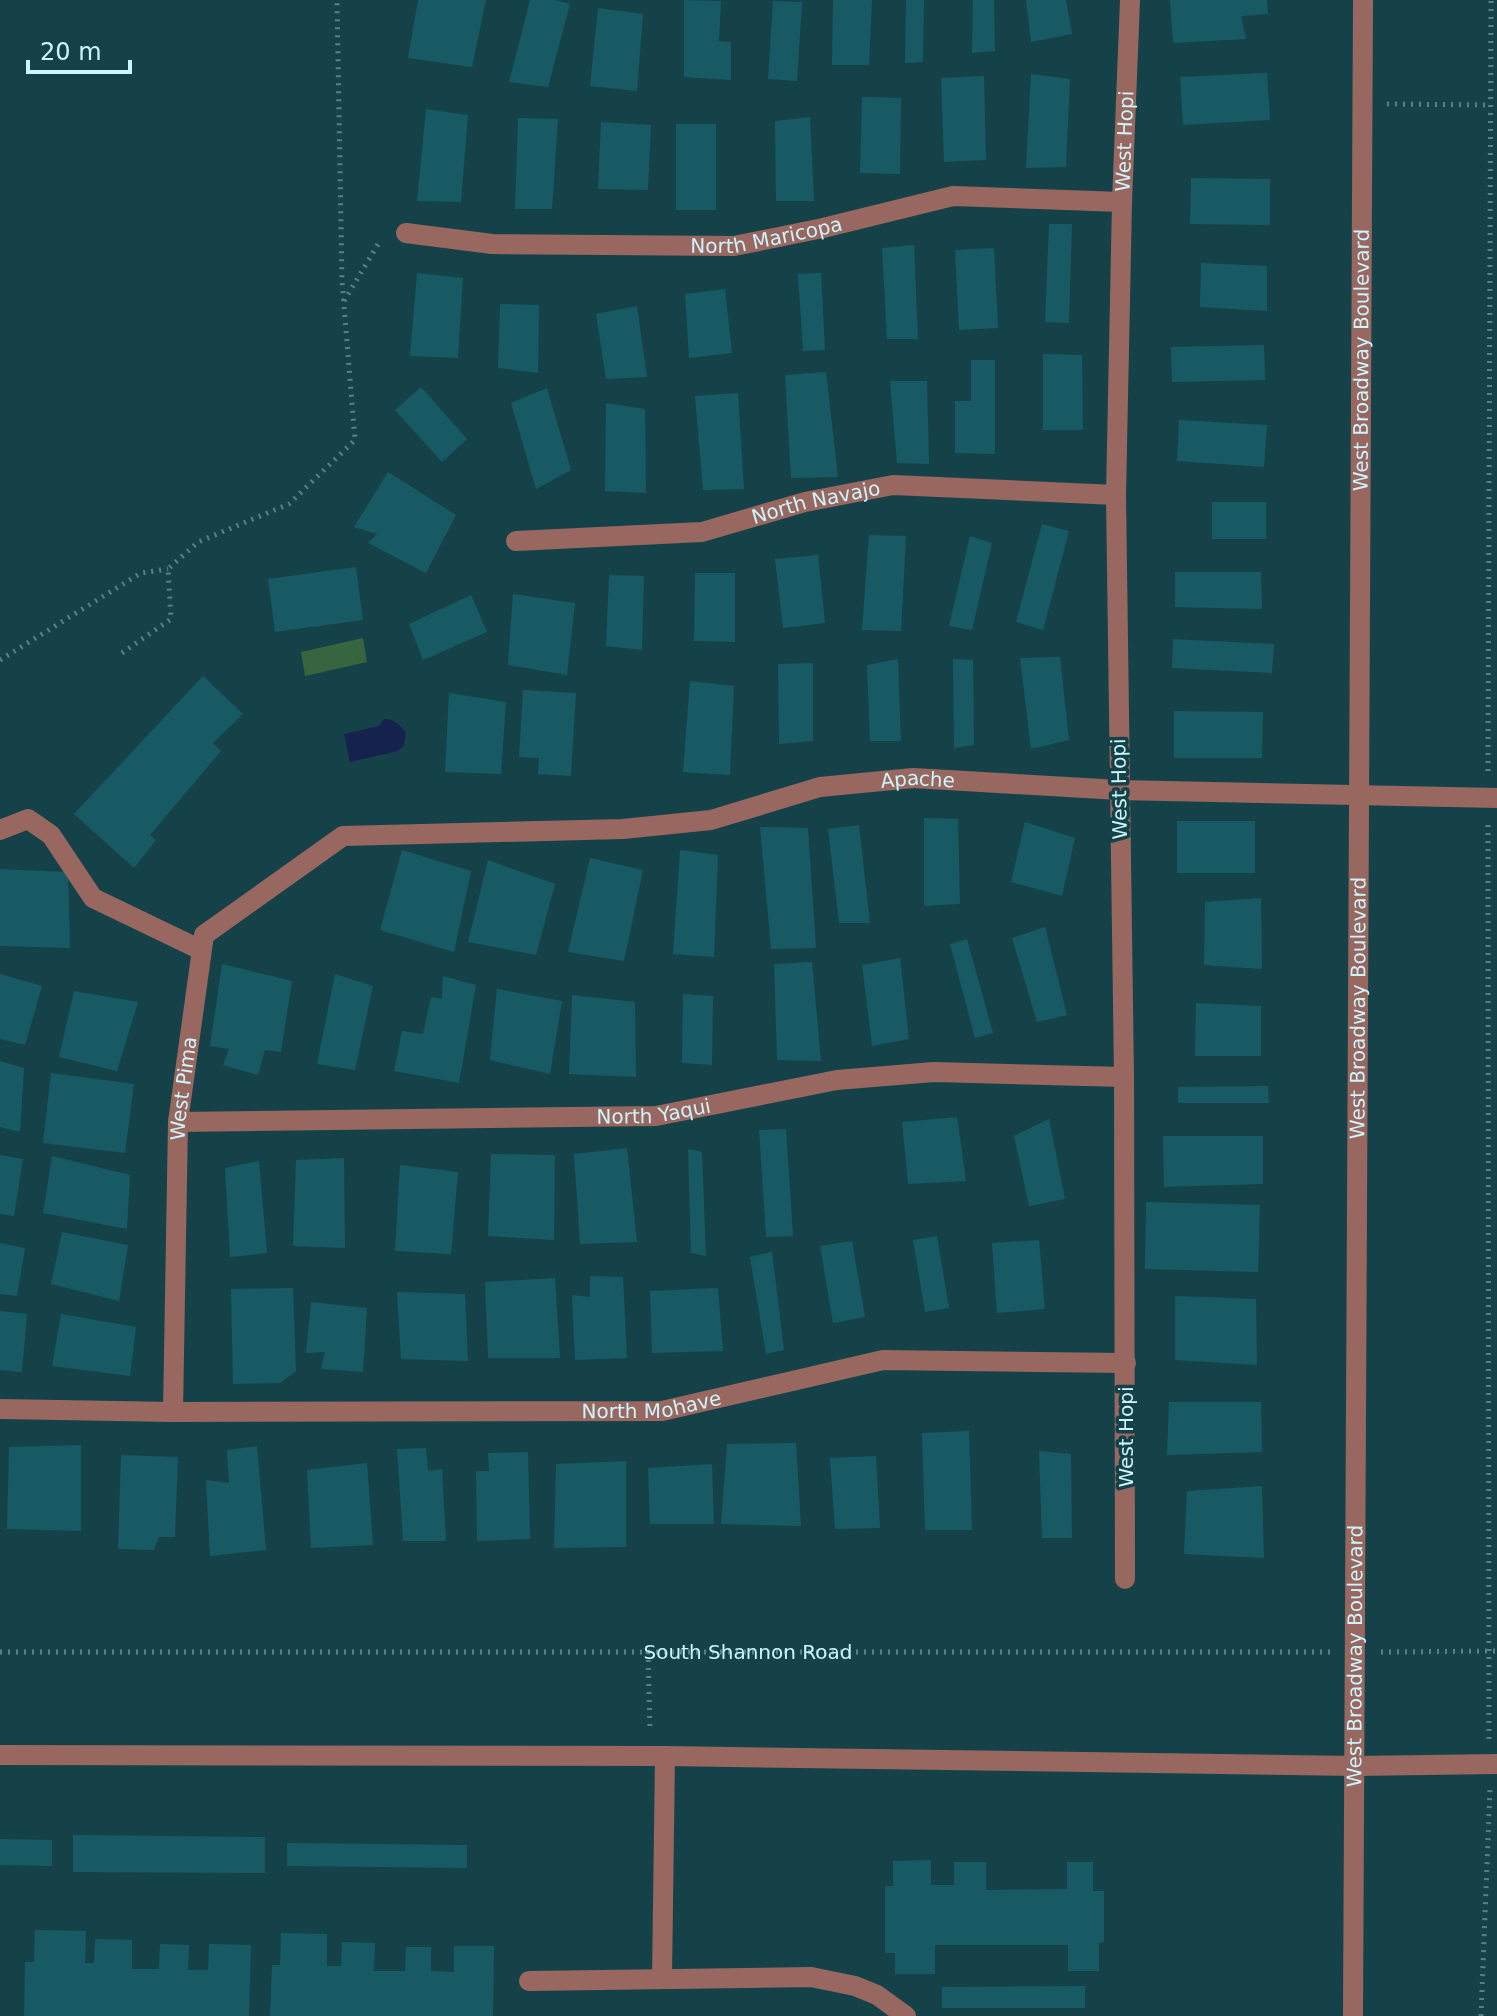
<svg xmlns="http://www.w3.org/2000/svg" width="1497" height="2016" font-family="'DejaVu Sans',sans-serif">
<rect width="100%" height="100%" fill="#154249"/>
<polygon fill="#376540" points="363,638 367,662 305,676 301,652"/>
<path fill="#16224e" d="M 384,719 C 395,719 400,725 406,733 L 404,745 L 398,751 L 350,762 L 344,734 L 379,726 Z"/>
<g fill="#185a63">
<polygon points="418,0 486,0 472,67 408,58"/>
<polygon points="530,0 555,0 570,4 548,87 509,82"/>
<polygon points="684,0 721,1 719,41 731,42 731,80 684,77"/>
<polygon points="833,0 872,0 869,65 832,65"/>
<polygon points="906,0 924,0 923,62 905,63"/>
<polygon points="973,0 994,0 995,51 972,53"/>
<polygon points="1026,0 1066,0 1072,34 1031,42"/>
<polygon points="1170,0 1267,0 1268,14 1241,16 1246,39 1173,43"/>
<polygon points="773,1 802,2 797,81 768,79"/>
<polygon points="598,8 643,14 637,91 590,86"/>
<polygon points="1267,73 1270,120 1183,125 1180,77"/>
<polygon points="1031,74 1070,79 1066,167 1026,168"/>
<polygon points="984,76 986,160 944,162 941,78"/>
<polygon points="862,97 901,98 900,174 860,173"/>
<polygon points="426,109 468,115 461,202 417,201"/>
<polygon points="810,117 814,201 776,201 775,121"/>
<polygon points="518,118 558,119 552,209 515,209"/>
<polygon points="601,122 651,125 648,190 598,189"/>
<rect x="676" y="124" width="40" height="86"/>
<polygon points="1191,178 1270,179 1270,225 1190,224"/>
<polygon points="1049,224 1072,224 1069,323 1045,322"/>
<polygon points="914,245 918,339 887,339 882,248"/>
<polygon points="994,248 998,328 959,330 955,250"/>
<polygon points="1201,263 1267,266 1267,311 1200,307"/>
<polygon points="417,273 463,278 458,358 410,356"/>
<polygon points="821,273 825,350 803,351 798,274"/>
<polygon points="725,289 732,353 689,358 685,294"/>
<polygon points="500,304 539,305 538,373 498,368"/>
<polygon points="637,306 647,377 606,379 596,314"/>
<polygon points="1264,345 1265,380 1172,382 1171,347"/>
<polygon points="1043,354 1082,355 1083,430 1043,430"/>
<polygon points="971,360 995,360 995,454 955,453 955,401 971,401"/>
<polygon points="826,372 838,477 791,478 785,375"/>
<polygon points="890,381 927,381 929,464 897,463"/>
<polygon points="421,387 467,439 442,462 395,410"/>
<polygon points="547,388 571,470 536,489 511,403"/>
<polygon points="738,393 744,489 703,490 695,396"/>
<polygon points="606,403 645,409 646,493 605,491"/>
<polygon points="1179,420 1267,425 1264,467 1177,461"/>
<polygon points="388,472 456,515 426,573 368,543 377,534 354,527"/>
<rect x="1212" y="502" width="54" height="37"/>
<polygon points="1042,524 1069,531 1043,630 1016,622"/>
<polygon points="869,535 906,536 901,631 862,630"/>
<polygon points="970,536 992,543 972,630 949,626"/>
<polygon points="818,555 825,623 783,628 775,559"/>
<polygon points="356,567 363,620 275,632 268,579"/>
<polygon points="1175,572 1261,572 1262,609 1175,607"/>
<polygon points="695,573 735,573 735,642 694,641"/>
<polygon points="609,575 644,576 642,650 606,646"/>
<polygon points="513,594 575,603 567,675 508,665"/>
<polygon points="471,595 487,632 423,660 409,624"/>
<polygon points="1173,639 1274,644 1272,673 1172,668"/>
<polygon points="1060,657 1069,740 1031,749 1020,658"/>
<polygon points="898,659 901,741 870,741 867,665"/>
<polygon points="953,659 973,660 974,745 954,748"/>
<polygon points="813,663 813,741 779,744 778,664"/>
<polygon points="203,676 243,714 213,743 221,751 150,835 156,840 134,868 74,814"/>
<polygon points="690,681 734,686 730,775 683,772"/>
<polygon points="523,690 576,693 571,776 538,774 539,758 519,757"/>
<polygon points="449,693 506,702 501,774 445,772"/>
<polygon points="1174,711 1263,712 1262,758 1174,758"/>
<polygon points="924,818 958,819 960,904 924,906"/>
<rect x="1177" y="821" width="78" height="52"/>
<polygon points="1025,822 1075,838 1062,896 1011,882"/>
<polygon points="859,825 870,923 839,923 828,829"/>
<polygon points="760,827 808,828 816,948 771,949"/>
<polygon points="402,850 471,871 454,952 380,930"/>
<polygon points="680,850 718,855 714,957 673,954"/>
<polygon points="590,858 643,870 624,961 568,952"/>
<polygon points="488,860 555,884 536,955 468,942"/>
<polygon points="0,869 68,872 70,948 0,946"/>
<polygon points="1261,898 1262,969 1204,965 1205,902"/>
<polygon points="1045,927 1067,1015 1037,1022 1012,938"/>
<polygon points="967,939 993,1033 975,1038 950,944"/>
<polygon points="900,958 909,1039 872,1046 862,965"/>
<polygon points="812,962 821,1061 777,1060 774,964"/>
<polygon points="222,964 292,981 281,1052 265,1050 258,1075 223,1065 229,1049 210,1046"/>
<polygon points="0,974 42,986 25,1045 0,1039"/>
<polygon points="335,974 373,986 355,1070 317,1064"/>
<polygon points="443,976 476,985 459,1083 394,1071 402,1031 423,1034 431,997 442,999"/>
<polygon points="497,989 562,1001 550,1074 490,1060"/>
<polygon points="74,991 138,1002 117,1071 59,1057"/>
<polygon points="683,994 713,996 712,1065 682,1063"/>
<polygon points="572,995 635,1002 636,1077 569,1074"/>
<polygon points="1196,1003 1261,1006 1261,1056 1195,1056"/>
<polygon points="0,1061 24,1068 20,1132 0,1127"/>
<polygon points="51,1073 134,1084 125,1153 43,1143"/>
<polygon points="1268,1086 1269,1103 1178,1103 1178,1087"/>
<polygon points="957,1117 966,1181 908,1184 902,1122"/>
<polygon points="1049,1119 1065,1199 1029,1206 1014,1136"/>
<polygon points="786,1129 793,1236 766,1237 759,1130"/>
<polygon points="1163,1136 1263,1136 1263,1184 1164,1187"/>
<polygon points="627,1148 637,1242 580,1244 574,1154"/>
<polygon points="688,1149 702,1152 706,1256 691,1253"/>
<polygon points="491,1154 555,1155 554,1240 488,1236"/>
<polygon points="0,1155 23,1159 14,1216 0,1214"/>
<polygon points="52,1156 130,1175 127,1229 43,1213"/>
<polygon points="344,1158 345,1248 293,1246 296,1160"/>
<polygon points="259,1161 267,1253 230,1257 225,1168"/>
<polygon points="400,1165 458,1172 451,1254 395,1251"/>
<polygon points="1146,1202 1260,1205 1258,1272 1145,1269"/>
<polygon points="62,1232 128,1245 119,1301 51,1284"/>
<polygon points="937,1236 949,1308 925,1312 913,1240"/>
<polygon points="1039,1240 1045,1309 997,1313 992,1243"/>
<polygon points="852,1241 865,1317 833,1323 820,1246"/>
<polygon points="0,1243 25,1248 17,1296 0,1294"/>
<polygon points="772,1252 784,1350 766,1354 750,1257"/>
<polygon points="590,1276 623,1277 627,1358 575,1360 572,1295 590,1297"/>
<polygon points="555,1278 560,1358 488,1358 485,1282"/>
<polygon points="293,1288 296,1371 280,1383 233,1384 231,1289"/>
<polygon points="718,1288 723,1351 652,1353 650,1291"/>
<polygon points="397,1292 465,1294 468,1361 401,1359"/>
<polygon points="1175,1296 1256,1299 1257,1365 1175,1360"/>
<polygon points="311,1302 367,1308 363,1372 321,1369 325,1352 306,1353"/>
<polygon points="0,1311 27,1314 22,1372 0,1370"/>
<polygon points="61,1314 136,1327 130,1376 52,1366"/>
<polygon points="1169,1402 1261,1402 1262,1452 1167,1455"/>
<polygon points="969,1431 972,1530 925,1530 922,1433"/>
<polygon points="796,1443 801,1526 721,1524 727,1444"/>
<polygon points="81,1445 81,1531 7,1529 9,1447"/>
<polygon points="257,1446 266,1550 210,1556 206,1480 229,1483 227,1450"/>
<polygon points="426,1448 428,1471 442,1469 446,1541 403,1541 397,1449"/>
<polygon points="1039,1451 1071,1454 1072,1538 1042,1538"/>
<polygon points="528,1452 530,1539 477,1541 476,1471 489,1471 488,1453"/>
<polygon points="121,1455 178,1457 175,1537 159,1537 154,1550 118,1549"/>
<polygon points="876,1456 880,1528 835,1529 830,1458"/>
<polygon points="626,1461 626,1547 554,1548 556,1464"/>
<polygon points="367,1463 373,1545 311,1548 307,1470"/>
<polygon points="712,1464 714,1524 650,1524 648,1468"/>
<polygon points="1262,1486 1264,1558 1184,1554 1187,1491"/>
<polygon points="73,1835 265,1837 265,1873 73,1872"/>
<polygon points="0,1839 52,1840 52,1866 0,1865"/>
<polygon points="287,1843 467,1845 467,1868 287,1866"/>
<polygon points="931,1860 931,1885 954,1885 954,1862 986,1862 986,1890 1067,1889 1067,1862 1093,1862 1093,1891 1104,1891 1104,1942 1099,1943 1099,1971 1068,1971 1068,1945 935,1945 935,1974 895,1974 895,1953 885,1953 885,1886 893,1886 893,1861"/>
<polygon points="35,1930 86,1931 85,1963 94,1963 95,1939 132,1940 132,1969 159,1969 160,1944 189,1945 188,1970 208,1970 209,1944 251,1945 249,2016 24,2016 25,1962 34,1962"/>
<polygon points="281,1933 327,1934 327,1966 341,1966 342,1942 375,1943 374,1971 405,1971 406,1947 431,1947 431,1971 454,1972 454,1946 494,1946 493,2016 270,2016 272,1965 280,1965"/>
<polygon points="1085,1986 1085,2008 942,2008 942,1987"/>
</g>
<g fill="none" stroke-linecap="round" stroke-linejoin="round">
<g stroke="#578188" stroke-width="5" stroke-dasharray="2 6" stroke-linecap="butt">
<polyline points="1387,104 1491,105"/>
<polyline points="344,301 380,241"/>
<polyline points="122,653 171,619 168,569 198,542 289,504 355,440 342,281 337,0"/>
<polyline points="0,660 141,573 168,569"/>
<polyline points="1488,771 1491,0"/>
<polyline points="1488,825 1489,1739"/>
<path id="s1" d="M 0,1652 L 1331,1652"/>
<polyline points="648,1652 650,1731"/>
<polyline points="1381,1652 1497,1651"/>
<polyline points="1481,2016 1490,1789"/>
</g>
<g stroke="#986760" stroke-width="20">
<polyline points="662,1979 665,1756"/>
<polyline points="529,1981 811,1977 855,1986 877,1995 906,2016"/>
</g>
<g stroke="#986760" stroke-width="20">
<path id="s2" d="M 406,233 L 492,244 L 734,246 L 823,228 L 953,196 L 1122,202"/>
<path id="s3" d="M 516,541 L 702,532 L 805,502 L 893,485 L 1116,495"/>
<polyline points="0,830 28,819 51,835 93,898 201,950"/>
<path id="s4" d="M 178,1122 L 656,1116 L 837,1080 L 934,1072 L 1124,1077"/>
<path id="s5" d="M 0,1409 L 173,1412 L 662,1411 L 883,1360 L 1126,1363"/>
<path id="s6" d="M 173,1412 L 178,1122 L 204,935 L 343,836 L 623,829 L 711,820 L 820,787 L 913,778 L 1119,790 L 1497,798"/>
<path id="s7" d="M 1125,1579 L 1124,1077 L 1116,495 L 1122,202 L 1130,0"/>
</g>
<g stroke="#986760" stroke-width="20">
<polyline points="0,1755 665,1756 1355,1766 1497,1764"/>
<path id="s8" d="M 1353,2016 L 1363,0"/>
</g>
</g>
<g text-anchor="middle" stroke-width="7" stroke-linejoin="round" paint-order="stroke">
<g font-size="20" fill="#cdf4fb" stroke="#154249">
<text dy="7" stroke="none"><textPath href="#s7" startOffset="1438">West Hopi</textPath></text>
<text dy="7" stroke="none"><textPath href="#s2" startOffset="362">North Maricopa</textPath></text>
<text dy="7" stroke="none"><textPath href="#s8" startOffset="1656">West Broadway Boulevard</textPath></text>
<text dy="7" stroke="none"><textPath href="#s3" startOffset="304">North Navajo</textPath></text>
<text dy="7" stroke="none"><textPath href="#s6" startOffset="1230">Apache</textPath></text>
<text transform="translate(1119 789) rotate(-91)" y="7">West Hopi</text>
<text dy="7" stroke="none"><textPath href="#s8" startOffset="1008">West Broadway Boulevard</textPath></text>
<text dy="7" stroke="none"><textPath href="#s6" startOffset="324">West Pima</textPath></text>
<text dy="7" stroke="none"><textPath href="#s4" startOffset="476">North Yaqui</textPath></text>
<text dy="7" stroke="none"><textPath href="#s5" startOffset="652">North Mohave</textPath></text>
<text transform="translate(1126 1437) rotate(-90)" y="7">West Hopi</text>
<text dy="7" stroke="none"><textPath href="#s1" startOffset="748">South Shannon Road</textPath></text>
<text dy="7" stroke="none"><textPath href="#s8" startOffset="360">West Broadway Boulevard</textPath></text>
</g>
</g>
<path d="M28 60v12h102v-12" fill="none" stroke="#cdf4fb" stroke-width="4"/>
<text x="40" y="60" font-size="24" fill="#cdf4fb" stroke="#154249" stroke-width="6" paint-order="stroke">20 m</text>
</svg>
